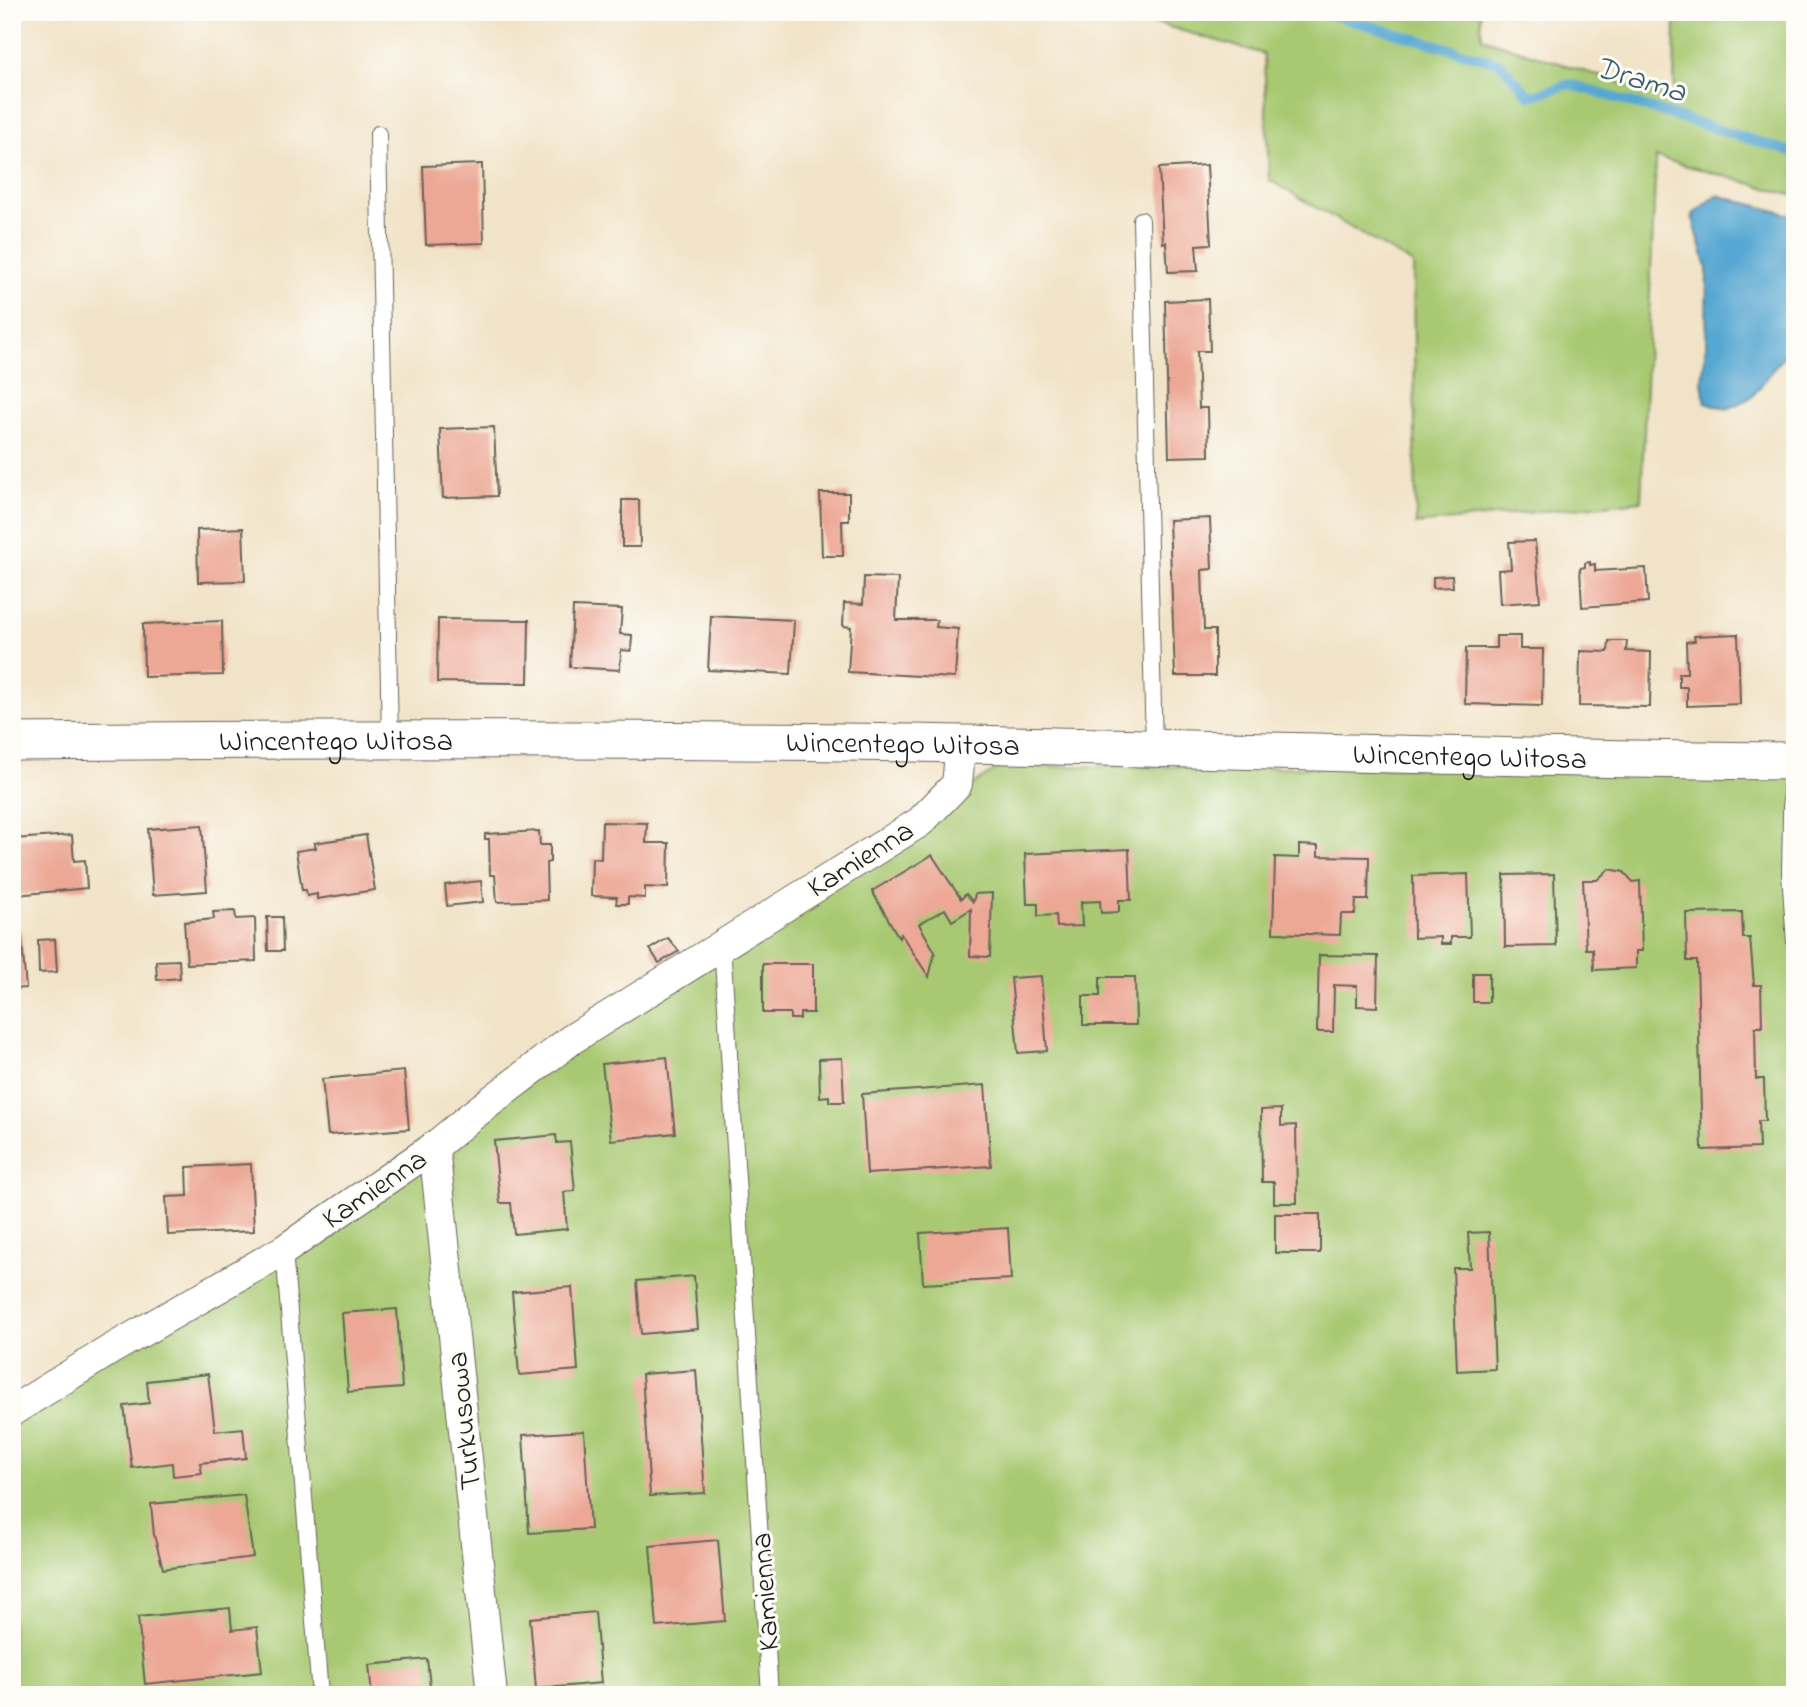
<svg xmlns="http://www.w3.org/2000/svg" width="1807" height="1707" font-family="'Indie Flower',sans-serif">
<rect width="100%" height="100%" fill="#fdfcf7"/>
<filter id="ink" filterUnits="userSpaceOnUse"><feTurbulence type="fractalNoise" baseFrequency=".0143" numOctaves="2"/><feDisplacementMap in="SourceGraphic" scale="14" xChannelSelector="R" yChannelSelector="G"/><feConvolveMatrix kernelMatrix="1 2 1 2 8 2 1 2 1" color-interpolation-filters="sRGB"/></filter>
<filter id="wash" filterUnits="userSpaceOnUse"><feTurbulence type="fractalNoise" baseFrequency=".00686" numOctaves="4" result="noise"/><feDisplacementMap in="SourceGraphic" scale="28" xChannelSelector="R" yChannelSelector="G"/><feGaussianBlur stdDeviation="1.57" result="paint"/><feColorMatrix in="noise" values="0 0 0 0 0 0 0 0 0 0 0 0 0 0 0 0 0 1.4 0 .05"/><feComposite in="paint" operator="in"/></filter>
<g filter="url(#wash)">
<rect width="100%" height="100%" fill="#f1e3c7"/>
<g fill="#a8c972" stroke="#627247" stroke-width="2">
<polygon points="1116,12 1480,12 1482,38 1674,100 1675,12 1795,12 1795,196 1656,157 1641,501 1416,524 1413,264 1269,180 1264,54"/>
<polygon points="1002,766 1795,769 1795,1695 12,1695 12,1406 148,1331 514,1079"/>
</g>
<polygon fill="#57a7d1" stroke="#3a6276" stroke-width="2" points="1717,195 1795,216 1795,334 1788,350 1752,397 1727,409 1705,402 1702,381 1706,347 1707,268 1692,215"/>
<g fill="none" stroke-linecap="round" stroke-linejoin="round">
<polyline stroke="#57a7d1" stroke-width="10" points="1322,12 1500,63 1530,96 1570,84 1795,153"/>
</g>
<g id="blocks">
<g fill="#eca795">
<polygon points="482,164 484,243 426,245 423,166"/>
<polygon points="1207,165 1211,244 1196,245 1198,271 1168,272 1166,242 1163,243 1159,168"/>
<polygon points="1208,299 1210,351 1197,351 1199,408 1208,408 1209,456 1169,457 1165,301"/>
<polygon points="494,427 497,496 443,498 440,429"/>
<polygon points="820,493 849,493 849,521 842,521 843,556 822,556"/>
<polygon points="622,500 639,500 640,547 622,547"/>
<polygon points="1210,518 1212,569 1202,570 1204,630 1215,630 1215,676 1175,676 1169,520"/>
<polygon points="243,528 245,581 198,582 197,530"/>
<polygon points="1535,541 1540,601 1500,604 1498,570 1511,569 1509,542"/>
<polygon points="1590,562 1590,565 1595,564 1595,571 1646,568 1648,602 1582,607 1580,568 1585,567 1585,563"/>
<polygon points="1452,576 1453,587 1433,588 1433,577"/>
<polygon points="864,577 898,578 896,620 937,620 936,627 958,629 955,678 848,672 851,627 843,626 844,603 863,604"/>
<polygon points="573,607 622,609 620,634 632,635 631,651 621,650 620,670 570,667"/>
<polygon points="711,616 794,620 791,674 708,670"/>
<polygon points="438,619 529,620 528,683 437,682"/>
<polygon points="222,621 223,675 144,677 143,624"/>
<polygon points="1738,634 1740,704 1687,706 1687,687 1679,687 1679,673 1687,673 1686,642 1695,641 1694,636"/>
<polygon points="1496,636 1520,636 1520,649 1543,649 1542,706 1465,704 1466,648 1496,648"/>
<polygon points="1609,641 1627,641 1626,651 1651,652 1650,707 1579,706 1580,651 1608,652"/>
<polygon points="602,822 647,823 646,843 669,843 668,888 645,887 645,898 628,897 628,904 616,904 617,897 591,896 592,858 601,859"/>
<polygon points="202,825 207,891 153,895 148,829"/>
<polygon points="539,831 540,845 550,845 550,862 546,863 547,900 497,902 495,875 490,875 489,839 485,839 485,834"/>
<polygon points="72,835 74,861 85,860 87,888 17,895 13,839"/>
<polygon points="366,835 375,890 317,899 317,894 307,896 306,890 302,890 296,851 316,848 314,843"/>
<polygon points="1299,845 1318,846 1318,856 1369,857 1368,900 1356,900 1355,914 1341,914 1340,935 1273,933 1275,857 1299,858"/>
<polygon points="1129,849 1131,900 1119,900 1119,912 1101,913 1100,901 1081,902 1082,926 1057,927 1056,915 1038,916 1038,904 1027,904 1025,854"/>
<polygon points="932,855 961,899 966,894 973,902 975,894 992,893 990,957 970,956 971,909 952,921 945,909 919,924 935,952 929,977 901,934 899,938 872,891"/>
<polygon points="1609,869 1624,872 1633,882 1640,881 1642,951 1636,951 1636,968 1594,970 1593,949 1586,949 1583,880 1597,880"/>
<polygon points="1468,874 1470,937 1451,937 1451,944 1441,944 1441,937 1414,938 1413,876"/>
<polygon points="1554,874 1556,946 1505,947 1504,875"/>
<polygon points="481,881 483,902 447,906 445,885"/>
<polygon points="235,911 236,919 255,918 256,961 187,964 184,922 214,919 213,912"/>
<polygon points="1742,912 1743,938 1750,938 1754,985 1761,985 1762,1027 1755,1027 1756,1079 1764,1079 1765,1121 1758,1121 1759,1148 1702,1150 1697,961 1687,961 1686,913"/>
<polygon points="267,917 282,917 283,951 268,951"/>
<polygon points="21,931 26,988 12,989 12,932"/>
<polygon points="668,938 679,951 659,963 650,949"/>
<polygon points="55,939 57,972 39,973 38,940"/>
<polygon points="1319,955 1378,956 1377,1007 1357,1006 1357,986 1334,985 1333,1032 1317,1032"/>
<polygon points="179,960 180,978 157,980 156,961"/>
<polygon points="763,964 813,964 813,1013 800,1013 800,1019 790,1019 790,1013 763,1013"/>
<rect x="1473" y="973" width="16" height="29"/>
<polygon points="1041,976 1047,1051 1018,1053 1011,978"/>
<polygon points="1100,977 1135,977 1136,1025 1083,1025 1083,996 1100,996"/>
<polygon points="667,1057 675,1133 611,1140 602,1064"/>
<polygon points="842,1058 844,1102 829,1102 829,1096 820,1097 819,1059"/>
<polygon points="404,1071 409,1129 328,1135 322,1079"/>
<polygon points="985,1085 991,1166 867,1174 862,1094"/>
<polygon points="1281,1109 1281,1126 1296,1125 1297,1203 1274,1203 1274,1182 1262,1182 1261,1110"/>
<polygon points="556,1135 557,1143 570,1142 575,1191 564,1192 567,1229 514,1234 511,1203 500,1203 494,1141"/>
<polygon points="251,1164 254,1231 168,1235 166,1197 188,1196 187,1167"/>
<rect x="1275" y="1214" width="45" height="39"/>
<polygon points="1008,1228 1011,1279 923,1284 920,1233"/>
<polygon points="1489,1232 1495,1369 1457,1371 1453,1268 1470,1268 1468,1233"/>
<polygon points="694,1276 698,1329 641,1334 637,1281"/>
<polygon points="572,1287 578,1370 519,1375 512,1292"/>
<polygon points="397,1309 402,1388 348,1392 342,1313"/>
<polygon points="696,1370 705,1493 650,1496 642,1374"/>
<polygon points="208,1374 215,1431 243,1428 246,1458 200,1463 202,1473 173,1476 172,1463 132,1468 124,1406 149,1403 147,1381"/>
<polygon points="584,1431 590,1529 529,1533 523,1435"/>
<polygon points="244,1495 253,1557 163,1569 154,1535 151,1504"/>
<polygon points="718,1540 725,1621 657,1627 650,1546"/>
<polygon points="230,1608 232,1630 257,1627 262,1672 145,1684 138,1617"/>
<polygon points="595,1612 601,1683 536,1689 530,1618"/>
<polygon points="427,1659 431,1695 372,1695 369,1665"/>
</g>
</g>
</g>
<g filter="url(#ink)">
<use href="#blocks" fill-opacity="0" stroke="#676258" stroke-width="2"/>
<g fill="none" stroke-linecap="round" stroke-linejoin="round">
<defs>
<g id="service">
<polyline points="378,134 390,739"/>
<polyline points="1141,220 1154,749"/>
<polyline points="1792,761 1790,874 1795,942"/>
<polyline points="722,944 770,1695"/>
<polyline points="284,1250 320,1695"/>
</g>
<g id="minor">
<polyline points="434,1147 492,1695"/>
<polyline points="12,1411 110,1350 284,1250 434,1147 469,1118 572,1039 920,822 957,784 961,744"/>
</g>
<g id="tertiary">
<path id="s1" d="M 12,742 C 329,739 645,738 962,744 C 1239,749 1517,759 1795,761"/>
</g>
</defs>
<use href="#service" stroke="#676258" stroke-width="18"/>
<use href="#minor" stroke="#676258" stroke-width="32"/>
<use href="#tertiary" stroke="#676258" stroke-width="39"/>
<use href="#service" stroke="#fff" stroke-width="16"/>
<use href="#minor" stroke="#fff" stroke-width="30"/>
<use href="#tertiary" stroke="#fff" stroke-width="37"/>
</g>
</g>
<g text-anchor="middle" stroke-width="6" stroke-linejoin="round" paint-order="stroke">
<g font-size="30" fill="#1c1c1c" stroke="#fdfcf7">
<text dy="10" stroke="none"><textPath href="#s1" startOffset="324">Wincentego Witosa</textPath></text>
<text dy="10" stroke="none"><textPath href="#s1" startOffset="891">Wincentego Witosa</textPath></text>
<text dy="10" stroke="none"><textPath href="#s1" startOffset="1458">Wincentego Witosa</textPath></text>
<text transform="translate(860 858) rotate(-32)" y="10">Kamienna</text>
<text transform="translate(374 1188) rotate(-34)" y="10">Kamienna</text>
<text transform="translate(463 1421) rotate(-96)" y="10">Turkusowa</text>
<text transform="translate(764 1592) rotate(-94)" y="10">Kamienna</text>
</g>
<g font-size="32" font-style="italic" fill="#375b6d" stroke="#fdfcf7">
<text transform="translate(1641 78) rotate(17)" y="11">Drama</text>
</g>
</g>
<rect width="1807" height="1707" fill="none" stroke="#fdfcf7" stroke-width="42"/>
</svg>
